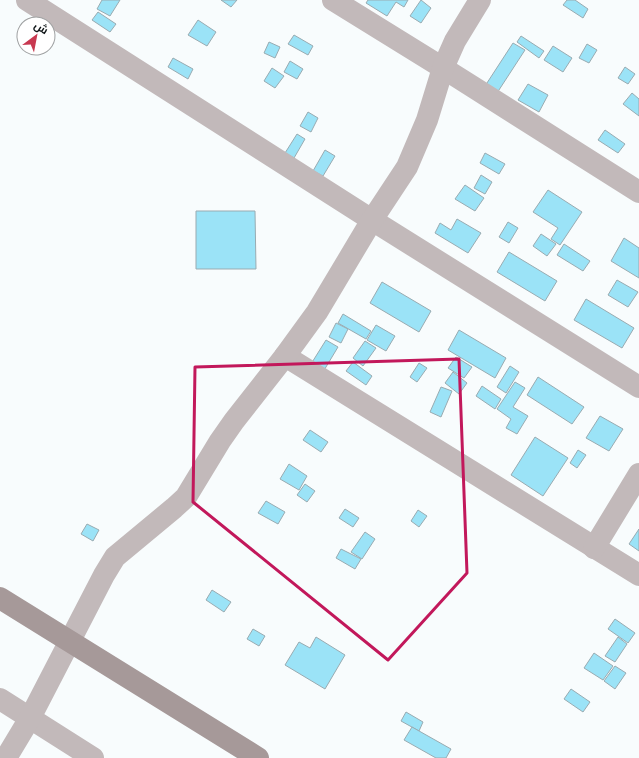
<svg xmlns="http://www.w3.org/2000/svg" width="639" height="758" font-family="'PT Sans Narrow',Cairo,sans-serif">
<rect width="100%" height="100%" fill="#f8fcfd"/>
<g fill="#9be3f7" stroke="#99abb1">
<polygon points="102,0 120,0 110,16 97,9"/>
<polygon points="221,0 237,0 231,7"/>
<polygon points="368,0 408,0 404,7 396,2 387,16 366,3"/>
<polygon points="421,0 431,8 421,23 410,16"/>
<polygon points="567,0 575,0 588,9 583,18 563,5"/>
<polygon points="98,12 116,24 110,32 92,20"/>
<polygon points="198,20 216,32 207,46 188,35"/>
<polygon points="294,35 313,46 308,55 288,44"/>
<polygon points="521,36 544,51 539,58 517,42"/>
<polygon points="269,42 280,47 275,58 264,53"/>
<polygon points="513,43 525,50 497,93 485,86"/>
<polygon points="587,44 597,50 589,63 579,58"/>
<polygon points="553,46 572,58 563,72 544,60"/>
<polygon points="173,58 193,69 188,79 168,67"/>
<polygon points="290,61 303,69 297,79 284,72"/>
<polygon points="625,67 635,74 628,84 618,78"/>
<polygon points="272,68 284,76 275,88 264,81"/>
<polygon points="528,84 548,95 539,112 518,100"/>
<polygon points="632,93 639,99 639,116 623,104"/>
<polygon points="308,112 318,118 311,132 300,126"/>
<polygon points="605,130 625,144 618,153 598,140"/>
<polygon points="297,134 305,139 294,158 285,153"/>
<polygon points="325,150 335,156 323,176 313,171"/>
<polygon points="485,153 505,164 499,174 480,163"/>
<polygon points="481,175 492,182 485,194 474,188"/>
<polygon points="465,185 484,198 475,211 455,199"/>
<polygon points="548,190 582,212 560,245 551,239 558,228 533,212"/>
<polygon points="196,211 255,211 256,269 196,269"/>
<polygon points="457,219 481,233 468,253 435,233 440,223 451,230"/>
<polygon points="508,222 518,228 509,243 499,237"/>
<polygon points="541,234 556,244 547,256 533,246"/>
<polygon points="624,238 639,248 639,278 611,261"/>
<polygon points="564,244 590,261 583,271 557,255"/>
<polygon points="509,252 557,281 545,301 497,272"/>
<polygon points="617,280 638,292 628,307 608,295"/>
<polygon points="382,282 431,311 419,332 370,303"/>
<polygon points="586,299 634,328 622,348 574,320"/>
<polygon points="343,314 371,331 366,339 338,323"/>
<polygon points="336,323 348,329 341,343 329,337"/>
<polygon points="376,325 395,336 386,351 367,340"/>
<polygon points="459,330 506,358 495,378 448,350"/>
<polygon points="326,340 338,347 323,372 311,364"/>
<polygon points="365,341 376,348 363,366 353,358"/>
<polygon points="456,357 472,367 464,378 448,368"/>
<polygon points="353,362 372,376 366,385 346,371"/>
<polygon points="419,363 427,368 417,382 410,377"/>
<polygon points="510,366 519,372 506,393 497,387"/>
<polygon points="453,372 467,383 459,394 445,383"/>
<polygon points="538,377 584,407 572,424 527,395"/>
<polygon points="515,382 525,388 513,407 528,416 517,434 506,428 511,419 497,409"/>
<polygon points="482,386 501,399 495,409 476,396"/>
<polygon points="441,387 452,391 441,417 430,412"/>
<polygon points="600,416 623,429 609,451 586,438"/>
<polygon points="310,430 328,442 321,452 303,440"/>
<polygon points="535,437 568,458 543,496 511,475"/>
<polygon points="578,450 586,455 577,468 570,463"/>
<polygon points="289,464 307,476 299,490 280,479"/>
<polygon points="305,484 315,491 307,502 297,495"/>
<polygon points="266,501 285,512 278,524 258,513"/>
<polygon points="345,509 359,518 353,527 339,518"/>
<polygon points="418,510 427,516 419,527 411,521"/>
<polygon points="87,524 99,530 93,541 81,534"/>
<polygon points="639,529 639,551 629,544"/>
<polygon points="365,532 375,539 362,559 351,552"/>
<polygon points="341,549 361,559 355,569 336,558"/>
<polygon points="212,590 231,602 224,612 206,600"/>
<polygon points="615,619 635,633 628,643 608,629"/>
<polygon points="253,629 265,636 259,646 247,639"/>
<polygon points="316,637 345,655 325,689 285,665 299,642 310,648"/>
<polygon points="618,637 627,644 615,662 605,656"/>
<polygon points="594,653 613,666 603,680 584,668"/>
<polygon points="615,666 626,673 615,689 604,681"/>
<polygon points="571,689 590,702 583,712 564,699"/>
<polygon points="406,712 423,722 419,731 401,721"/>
<polygon points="412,727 451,749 446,758 436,758 404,740"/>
</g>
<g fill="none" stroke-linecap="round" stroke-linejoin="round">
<g stroke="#c2b9ba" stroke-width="22">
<polyline points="27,0 372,220 639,387"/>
<polyline points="333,0 443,68 639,192"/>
<polyline points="285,356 639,575"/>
<polyline points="594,548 639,474"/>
<polyline points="0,699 93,758"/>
<polyline points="6,758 30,718 104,575 115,557 174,508 186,497 220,441 234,421 285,356 317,312 372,220 407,167 427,120 443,68 455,41 480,0"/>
</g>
<polyline stroke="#a69999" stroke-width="22" points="0,598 258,758"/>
</g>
<path fill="none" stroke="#c2185b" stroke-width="3" stroke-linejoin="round" d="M 459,359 L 467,573 L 388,660 L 193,502 L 195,367 Z"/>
<g transform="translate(36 36) rotate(32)"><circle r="19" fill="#ffffff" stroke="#9fa1a2"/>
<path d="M0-3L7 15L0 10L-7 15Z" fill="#c83850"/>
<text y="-6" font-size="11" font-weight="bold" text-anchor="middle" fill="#0e1416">ش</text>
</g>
</svg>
